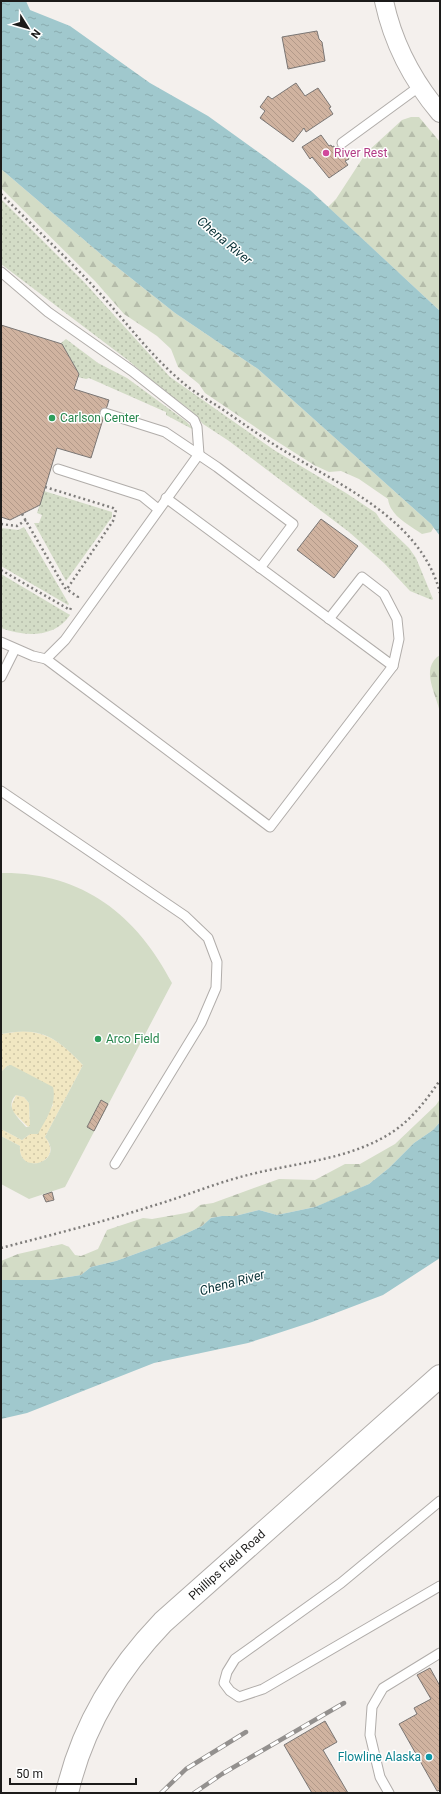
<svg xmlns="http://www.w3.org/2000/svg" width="441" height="1794" font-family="Roboto,sans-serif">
<defs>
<pattern id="grass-dots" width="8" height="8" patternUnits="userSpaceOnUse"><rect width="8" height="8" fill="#d3dcc6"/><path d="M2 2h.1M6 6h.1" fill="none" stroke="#b5bcaa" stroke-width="1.8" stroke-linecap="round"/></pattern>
<pattern id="forest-firs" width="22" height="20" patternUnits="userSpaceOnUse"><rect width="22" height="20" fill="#d3dcc6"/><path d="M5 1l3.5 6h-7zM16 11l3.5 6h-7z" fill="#b5bcaa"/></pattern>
<pattern id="sand-dots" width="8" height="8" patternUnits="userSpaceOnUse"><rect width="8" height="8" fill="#f1e7c2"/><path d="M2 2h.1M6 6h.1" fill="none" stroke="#cec6a6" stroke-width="1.8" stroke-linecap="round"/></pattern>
<pattern id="water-ripples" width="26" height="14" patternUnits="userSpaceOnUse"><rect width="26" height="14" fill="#a0c8cd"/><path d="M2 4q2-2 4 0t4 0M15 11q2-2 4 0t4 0" fill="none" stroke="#89abaf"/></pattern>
<pattern id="building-back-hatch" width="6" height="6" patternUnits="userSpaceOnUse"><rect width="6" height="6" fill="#d0b3a0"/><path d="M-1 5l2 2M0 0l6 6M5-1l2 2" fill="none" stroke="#b29989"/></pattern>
</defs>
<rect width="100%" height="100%" fill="#f4f0ed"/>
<g fill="url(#grass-dots)">
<polygon points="1,199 85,283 170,377 274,450 346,493 376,513 381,521 409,548 416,558 433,599 432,600 410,591 384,563 349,532 229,441 203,424 189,409 164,391 129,361 1,264"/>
<polygon points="66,339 98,363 127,378 187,422 194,430 166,415 166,412 159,409 89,378 86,379 78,377 79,374 62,344 61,343"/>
<polygon points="44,491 112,512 112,517 66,581 34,523 39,523 42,515 37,513"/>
<polygon points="24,527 69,604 68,605 1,566 1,528 18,530"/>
<path d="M 1,574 L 70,615 C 55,638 25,637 1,628 Z"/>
</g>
<g fill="url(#forest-firs)">
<polygon points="411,117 419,117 440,142 440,311 328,207 336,199 366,153 402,120"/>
<path d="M 1,169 L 103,256 L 175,313 L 258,369 L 431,524 L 434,527 L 431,532 L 422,534 C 409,525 390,516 388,499 L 359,479 L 341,471 L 329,472 L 314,465 L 270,437 L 205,393 L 199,384 L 178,367 L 171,349 L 157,336 L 124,314 L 95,281 L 1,188 Z"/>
<path d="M 440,655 L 440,713 C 437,695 419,668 440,655 Z"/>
<polygon points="440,1099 440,1122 433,1130 414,1143 389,1168 369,1184 342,1196 315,1207 277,1215 259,1210 235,1216 222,1216 211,1218 202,1226 168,1242 116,1261 91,1267 81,1275 50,1280 1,1280 1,1261 18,1254 62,1244 69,1247 75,1255 81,1256 98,1249 107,1230 143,1218 152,1219 186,1213 193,1211 200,1205 213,1203 279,1179 315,1180 345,1164 360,1164 395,1144 436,1105"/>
</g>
<g fill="url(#sand-dots)">
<path d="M 23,1031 C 51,1033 64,1045 83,1065 L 45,1137 C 66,1163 17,1177 20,1146 L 1,1136 L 1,1129 L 22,1140 L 30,1134 L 35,1133 L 53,1105 L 7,1066 L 1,1072 L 1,1034 Z"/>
<polygon points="16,1095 24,1097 29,1103 30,1126 28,1127 12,1111 12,1104"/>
</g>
<g fill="#d3dcc6" fill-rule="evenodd">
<path d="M 1,873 C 82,872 136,914 172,983 L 65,1187 L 29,1199 L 1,1184 L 1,1136 L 20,1146 C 17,1177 67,1162 45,1137 L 83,1065 C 56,1037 41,1026 1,1034 Z"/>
<path d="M 11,1065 L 53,1087 C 57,1104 46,1119 38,1134 L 30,1134 L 22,1140 L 1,1129 L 1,1072 L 7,1066 ZM 16,1095 L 24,1097 L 29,1103 L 30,1126 L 28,1127 L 26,1127 C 19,1118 4,1107 16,1095 Z"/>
</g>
<g fill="url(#water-ripples)">
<polygon points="1,1 26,1 30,10 70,26 150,83 208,116 279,167 310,190 440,311 440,536 431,524 258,369 175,313 103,256 1,169"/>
<polygon points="440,1122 440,1258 383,1295 312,1322 248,1343 154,1363 27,1413 1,1419 1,1280 50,1280 81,1275 91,1267 116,1261 168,1242 202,1226 211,1218 222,1216 235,1216 259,1210 277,1215 315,1207 369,1184 389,1168 414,1143 433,1130"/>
</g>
<g fill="url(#building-back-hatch)" stroke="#7a7674">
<polygon points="317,31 319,39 322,42 325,61 288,69 282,37"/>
<polygon points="296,83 305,96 318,88 331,107 329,108 333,114 306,132 304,128 293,142 260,118 265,111 260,107 268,96 272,99"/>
<polygon points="321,135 329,146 331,145 332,147 334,146 335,148 340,145 349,159 345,161 348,165 329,178 312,157 310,159 302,147"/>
<polygon points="1,325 62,344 79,374 74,389 109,400 91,458 57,448 40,505 10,520 1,517"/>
<polygon points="321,519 358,546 334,578 297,550"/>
<polygon points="101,1100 108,1104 94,1131 87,1127"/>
<polygon points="52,1192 54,1200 46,1202 43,1195"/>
<polygon points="430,1668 440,1686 440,1790 437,1791 399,1724 417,1714 414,1708 431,1699 417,1675"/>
<polygon points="325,1721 337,1742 323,1750 348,1793 312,1793 284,1745"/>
</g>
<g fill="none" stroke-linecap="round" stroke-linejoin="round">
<defs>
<g id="lane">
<polyline points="342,143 420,86"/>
<polyline points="1,272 48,312 132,371 194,420 197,427 199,454 65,640 46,659 33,656 1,642"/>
<polyline points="105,413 165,432 217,467 293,524 260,568"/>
<polyline points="58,469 142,496 158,509"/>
<polyline points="166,498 393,666"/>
<polyline points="46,659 270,827 393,666 399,639 397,619 384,594 362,577 329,619"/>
<polyline points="1,677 15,649"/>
<polyline points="1,791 185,916 208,938 217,962 216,988 201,1023 115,1164"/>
<polyline points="440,1501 341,1583 235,1659 227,1672 224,1683 230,1691 239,1697 263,1689 440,1586"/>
<polyline points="389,1793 380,1777 370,1735 372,1707 383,1688 440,1653"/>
</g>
<path id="street" d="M 384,1 C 393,43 413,81 440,113"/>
<path id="secondary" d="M 67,1793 C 82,1727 117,1670 163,1622 L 440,1376"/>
</defs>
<use href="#lane" stroke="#b1adaa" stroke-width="11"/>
<use href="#street" stroke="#b1adaa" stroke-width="20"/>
<use href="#secondary" stroke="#b1adaa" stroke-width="24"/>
<g stroke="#7f7d7b" stroke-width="2.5" stroke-dasharray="2 3" stroke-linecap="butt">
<path d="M 1,194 C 32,225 65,256 95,288 C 124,319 149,354 181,381 C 191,390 204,398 216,405 C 237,419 257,434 278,447 C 338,485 421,518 440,593"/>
<polyline points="45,487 113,508 116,510 113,521 67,589"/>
<polyline points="22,514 65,588 78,597 77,599"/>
<polyline points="1,524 17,526 26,520"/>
<polyline points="1,570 70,610 71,608"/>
<path d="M 1,1248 C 51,1235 103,1222 152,1206 C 183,1197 213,1184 244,1176 C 292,1163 343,1161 386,1136 C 409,1123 426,1101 440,1080"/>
</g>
<use href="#lane" stroke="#fff" stroke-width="9"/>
<use href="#street" stroke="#fff" stroke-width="18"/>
<use href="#secondary" stroke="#fff" stroke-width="22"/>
<defs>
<g id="rail">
<polyline points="161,1793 186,1769 246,1732"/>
<polyline points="194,1793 222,1774 344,1703"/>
</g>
</defs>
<use href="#rail" stroke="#93908e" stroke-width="4.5"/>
<use href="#rail" stroke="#fff" stroke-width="3" stroke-dasharray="9" stroke-linecap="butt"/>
</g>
<circle fill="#d1479c" stroke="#fff" stroke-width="1.5" cx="326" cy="153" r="4"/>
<g fill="#2e9e5b" stroke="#fff" stroke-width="1.5">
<circle cx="52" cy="418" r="4"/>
<circle cx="98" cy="1039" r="4"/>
</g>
<circle fill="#0f9aa8" stroke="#fff" stroke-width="1.5" cx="429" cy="1757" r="4"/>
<g text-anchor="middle" stroke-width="3" stroke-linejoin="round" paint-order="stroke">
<g font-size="12" fill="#b23c85" stroke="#fff" text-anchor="start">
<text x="334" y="157">River Rest</text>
</g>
<g font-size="12" fill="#27864d" stroke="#fff" text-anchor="start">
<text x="60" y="422">Carlson Center</text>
<text x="106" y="1043">Arco Field</text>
</g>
<g font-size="12" fill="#1c1b1a" stroke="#fff">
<text transform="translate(227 1565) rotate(-42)" y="4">Phillips Field Road</text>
</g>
<g font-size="12" fill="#0d838f" stroke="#fff" text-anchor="end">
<text x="421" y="1761">Flowline Alaska</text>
</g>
<g font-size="13" font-style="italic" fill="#073035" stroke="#fff">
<text transform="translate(225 240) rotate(40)" y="5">Chena River</text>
<text transform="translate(232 1282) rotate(-15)" y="5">Chena River</text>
</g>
</g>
<rect width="441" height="1794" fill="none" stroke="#1c1b1a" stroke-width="4"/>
<g transform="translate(28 28) rotate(127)" stroke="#ffffff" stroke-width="3" paint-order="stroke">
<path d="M0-3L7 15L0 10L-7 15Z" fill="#1c1b1a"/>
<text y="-6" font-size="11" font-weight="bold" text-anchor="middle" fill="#1c1b1a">N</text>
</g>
<path d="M10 1778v6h126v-6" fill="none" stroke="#1c1b1a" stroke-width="2"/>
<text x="16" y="1778" font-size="12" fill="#1c1b1a" stroke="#ffffff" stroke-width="3" paint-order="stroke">50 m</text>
</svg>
